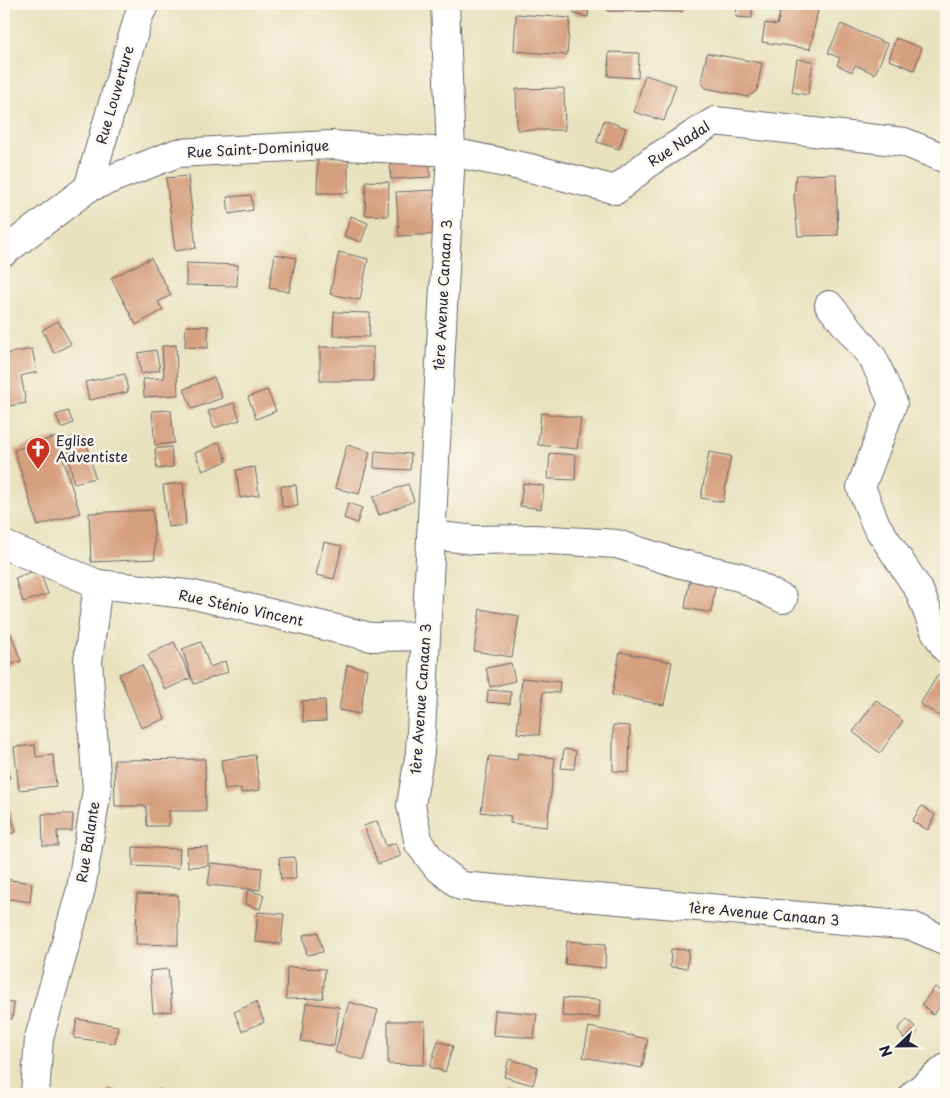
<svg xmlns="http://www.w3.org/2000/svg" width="950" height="1098" font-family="'Playpen Sans',sans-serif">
<rect width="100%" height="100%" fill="#fbf7ec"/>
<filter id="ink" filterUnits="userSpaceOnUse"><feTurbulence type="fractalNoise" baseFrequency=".02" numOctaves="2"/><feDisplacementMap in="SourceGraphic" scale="10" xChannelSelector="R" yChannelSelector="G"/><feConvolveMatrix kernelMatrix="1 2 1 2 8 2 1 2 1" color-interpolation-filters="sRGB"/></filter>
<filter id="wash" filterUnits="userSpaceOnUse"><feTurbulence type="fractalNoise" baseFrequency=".0096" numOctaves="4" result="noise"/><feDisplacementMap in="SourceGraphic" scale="20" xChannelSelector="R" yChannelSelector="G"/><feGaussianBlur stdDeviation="1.12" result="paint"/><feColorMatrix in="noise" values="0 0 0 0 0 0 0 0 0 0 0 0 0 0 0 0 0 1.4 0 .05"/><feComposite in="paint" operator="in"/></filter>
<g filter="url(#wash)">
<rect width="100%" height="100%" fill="#e9e2bf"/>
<g id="blocks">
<g fill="#d59e7d">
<polygon points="575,4 589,4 588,17 574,14"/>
<polygon points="608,4 682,4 682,12 608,11"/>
<polygon points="737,4 752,4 752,18 736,17"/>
<polygon points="782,4 793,4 818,10 810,49 762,42 765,23 777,25"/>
<polygon points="516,14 570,18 567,55 514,51"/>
<polygon points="841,24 888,44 875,74 855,65 852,72 837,65 840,58 828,53"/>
<polygon points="896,38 922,48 914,70 889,60"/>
<polygon points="609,52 639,53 638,78 608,76"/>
<polygon points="707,53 762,63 757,90 748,97 706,88 701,82"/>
<polygon points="797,59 813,61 808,95 792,92"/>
<polygon points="645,75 676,85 664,121 634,112"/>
<polygon points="564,88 565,130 517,130 516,89"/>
<polygon points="604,120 626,128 619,149 597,142"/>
<polygon points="428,140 430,177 391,179 388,142"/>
<polygon points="318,158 348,159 348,193 317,193"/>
<polygon points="836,174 838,235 798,236 794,198 796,175"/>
<polygon points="188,176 196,248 175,251 166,178"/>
<polygon points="366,181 389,182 388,216 365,215"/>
<polygon points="435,190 438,234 399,236 396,192"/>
<polygon points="251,195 253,210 229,214 227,197"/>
<polygon points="351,216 368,223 361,242 344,236"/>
<polygon points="339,252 368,259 360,300 330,294"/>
<polygon points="275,254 296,258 289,292 269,288"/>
<polygon points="151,258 171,295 158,302 163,310 136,325 111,278"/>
<polygon points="186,263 238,265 237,286 186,285"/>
<polygon points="334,312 370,313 369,337 333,336"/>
<polygon points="58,321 71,344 54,353 42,330"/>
<polygon points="186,326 208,326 208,348 185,347"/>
<polygon points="176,345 178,395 144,397 143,379 164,378 162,346"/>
<rect x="320" y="347" width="53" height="34"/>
<polygon points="32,349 37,372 21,376 26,403 9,406 4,380 4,354"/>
<polygon points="156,350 160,370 141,374 138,353"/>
<polygon points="125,374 128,392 89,400 85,382"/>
<polygon points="214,377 222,398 192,409 184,389"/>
<polygon points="267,390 276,411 256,419 248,397"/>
<polygon points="234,403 240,420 214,428 208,411"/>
<polygon points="171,410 174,443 155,445 152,411"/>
<polygon points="68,411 73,423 61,428 56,415"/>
<polygon points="541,413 581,418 577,449 538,445"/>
<polygon points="56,437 80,513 38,526 14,450"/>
<polygon points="86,438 95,478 74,483 65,442"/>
<polygon points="219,442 227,461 203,471 195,453"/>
<polygon points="347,445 370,452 359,494 335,488"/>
<polygon points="171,447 173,467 157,469 155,449"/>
<polygon points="375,451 411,454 410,470 374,468"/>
<polygon points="709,452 731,456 723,502 701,498"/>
<polygon points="550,453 576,455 575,480 548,479"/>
<polygon points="255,467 259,495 240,498 236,470"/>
<polygon points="183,483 186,525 168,527 163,485"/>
<polygon points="523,483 544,486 541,509 520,506"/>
<polygon points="408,484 414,501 379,515 373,497"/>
<polygon points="296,485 298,506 282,507 281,486"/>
<polygon points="348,503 362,508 357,523 344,518"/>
<polygon points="153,510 155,559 91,562 89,513"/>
<polygon points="324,542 342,546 334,579 316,575"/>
<polygon points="39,569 48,594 23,602 15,578"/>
<polygon points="690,577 716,581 711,613 685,608"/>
<polygon points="480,609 519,616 512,657 474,651"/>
<polygon points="11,634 21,661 4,667 4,636"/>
<polygon points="174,642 191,678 165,690 148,655"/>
<polygon points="201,642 210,667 225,661 228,672 194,684 182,649"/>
<polygon points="620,652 672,662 664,705 612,695"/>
<polygon points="511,663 515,681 490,687 486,668"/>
<polygon points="142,665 165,719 141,728 119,674"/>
<polygon points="347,665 367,669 360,714 339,710"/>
<polygon points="938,675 946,680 946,720 920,704"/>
<polygon points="522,678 560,682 559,693 543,692 539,735 517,733"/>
<polygon points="488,690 511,692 510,704 487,702"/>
<polygon points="325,700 326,721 303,722 302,701"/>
<polygon points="876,700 903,721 880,753 853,732"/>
<polygon points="613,725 630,726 629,772 613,771"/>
<polygon points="35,745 36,757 53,755 56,786 19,790 14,747"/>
<polygon points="564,749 576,751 574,769 561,768"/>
<polygon points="518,753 555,758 547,827 510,823 511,816 481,812 489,756 517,760"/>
<polygon points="255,755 260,790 241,793 241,788 225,790 221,760"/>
<polygon points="4,759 10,778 4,780"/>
<polygon points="205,759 206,811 169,811 169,826 147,826 146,806 115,806 114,760"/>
<polygon points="4,798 6,798 16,832 4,836"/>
<polygon points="922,806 935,815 928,830 912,821"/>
<polygon points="42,814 73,814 72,831 57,831 58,846 43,846"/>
<polygon points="377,821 386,846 396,843 401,856 378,864 364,826"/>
<polygon points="133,847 180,849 179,868 133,866"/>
<polygon points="208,847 208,866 188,867 187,848"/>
<polygon points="295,857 296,879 281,879 279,858"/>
<polygon points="211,863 262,868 260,890 208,885"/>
<polygon points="4,879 32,883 30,902 4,898"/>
<polygon points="248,890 264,895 260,909 245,904"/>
<polygon points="137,894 178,895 178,945 136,944"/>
<polygon points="258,912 284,914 281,944 255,942"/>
<polygon points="318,932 323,952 307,955 303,935"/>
<polygon points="567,941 606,944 605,968 565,964"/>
<polygon points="671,949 689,950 687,968 670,967"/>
<polygon points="287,967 325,969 323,998 286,999"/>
<polygon points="168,969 172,1011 153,1013 150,971"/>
<polygon points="935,987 946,994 946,999 933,1015 922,1004"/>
<polygon points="563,998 600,1000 599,1018 562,1016"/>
<polygon points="4,1002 14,1003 12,1019 4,1018"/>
<polygon points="256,1002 264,1022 242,1031 234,1012"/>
<polygon points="349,1002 378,1010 364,1060 335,1052"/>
<polygon points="306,1003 339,1007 334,1046 301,1041"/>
<polygon points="495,1010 537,1014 534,1038 493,1035"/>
<polygon points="77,1019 118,1026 115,1043 74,1038"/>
<polygon points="907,1019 916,1028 904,1039 898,1029"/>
<polygon points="388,1021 425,1021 424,1065 388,1064"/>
<polygon points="589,1027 648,1039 642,1068 583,1057"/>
<polygon points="438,1041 453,1046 445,1072 430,1067"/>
<polygon points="509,1059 538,1067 533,1085 504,1077"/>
<polygon points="108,1088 128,1094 107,1094"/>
<polygon points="158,1089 168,1093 167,1094 156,1094"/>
<polygon points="508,1090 530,1093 530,1094 507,1094"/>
</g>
</g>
</g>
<g filter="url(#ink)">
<use href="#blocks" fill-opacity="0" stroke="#686569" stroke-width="1"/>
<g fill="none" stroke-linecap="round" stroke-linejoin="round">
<defs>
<g id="minor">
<polyline points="88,188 139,15 145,4"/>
<polyline points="4,252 88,188 177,153 330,145 451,152 530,168 616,190 651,161 715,121 904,142 946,159"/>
<polyline points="829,305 873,358 893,403 861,487 876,525 919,590 935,631 946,649"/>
<polyline points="431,535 475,540 534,539 617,544 677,563 740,577 783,599"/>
<polyline points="4,545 98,584 194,595 371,637 425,636"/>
<polyline points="35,1094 39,1038 81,889 97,790 88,661 98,584"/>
</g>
<g id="major">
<polyline points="445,4 451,152 420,752 411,805 419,844 437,867 461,886 912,926 946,941"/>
<polyline points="914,1094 946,1068"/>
</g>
</defs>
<use href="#minor" stroke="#686569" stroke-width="30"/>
<use href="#major" stroke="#686569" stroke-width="30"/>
<use href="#minor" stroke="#fff" stroke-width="28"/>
<use href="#major" stroke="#fff" stroke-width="28"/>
</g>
</g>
<defs>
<symbol id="church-pin" viewBox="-11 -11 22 30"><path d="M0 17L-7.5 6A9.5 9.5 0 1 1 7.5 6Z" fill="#c8321e" stroke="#fbf7ec"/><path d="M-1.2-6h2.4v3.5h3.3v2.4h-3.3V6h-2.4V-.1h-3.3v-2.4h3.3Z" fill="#fff"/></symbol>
</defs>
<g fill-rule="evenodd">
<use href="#church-pin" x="24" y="435" width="28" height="38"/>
</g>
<g text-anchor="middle" stroke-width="5" stroke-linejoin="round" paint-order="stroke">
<g font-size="14" fill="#22223b" stroke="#fbf7ec">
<text transform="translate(115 95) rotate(-74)" y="5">Rue Louverture</text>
<text transform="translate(679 144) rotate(-33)" y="5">Rue Nadal</text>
<text transform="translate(258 149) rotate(-3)" y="5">Rue Saint-Dominique</text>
<text transform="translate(443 295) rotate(-87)" y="5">1ère Avenue Canaan 3</text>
<text transform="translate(241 608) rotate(12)" y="5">Rue Sténio Vincent</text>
<text transform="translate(421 699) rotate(-86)" y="5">1ère Avenue Canaan 3</text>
<text transform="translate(88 842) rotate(-81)" y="5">Rue Balante</text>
<text transform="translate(764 914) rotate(5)" y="5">1ère Avenue Canaan 3</text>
</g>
<g font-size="14" fill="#22223b" stroke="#fbf7ec" text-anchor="start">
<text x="56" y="446">Eglise<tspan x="56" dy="16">Adventiste</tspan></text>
</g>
</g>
<rect width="950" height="1098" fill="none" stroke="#fbf7ec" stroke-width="20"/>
<g transform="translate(898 1046) rotate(248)" stroke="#fbf7ec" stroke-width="4" paint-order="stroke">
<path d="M0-4L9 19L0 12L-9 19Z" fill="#22223b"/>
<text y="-8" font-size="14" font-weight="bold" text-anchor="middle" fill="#22223b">N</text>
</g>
</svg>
